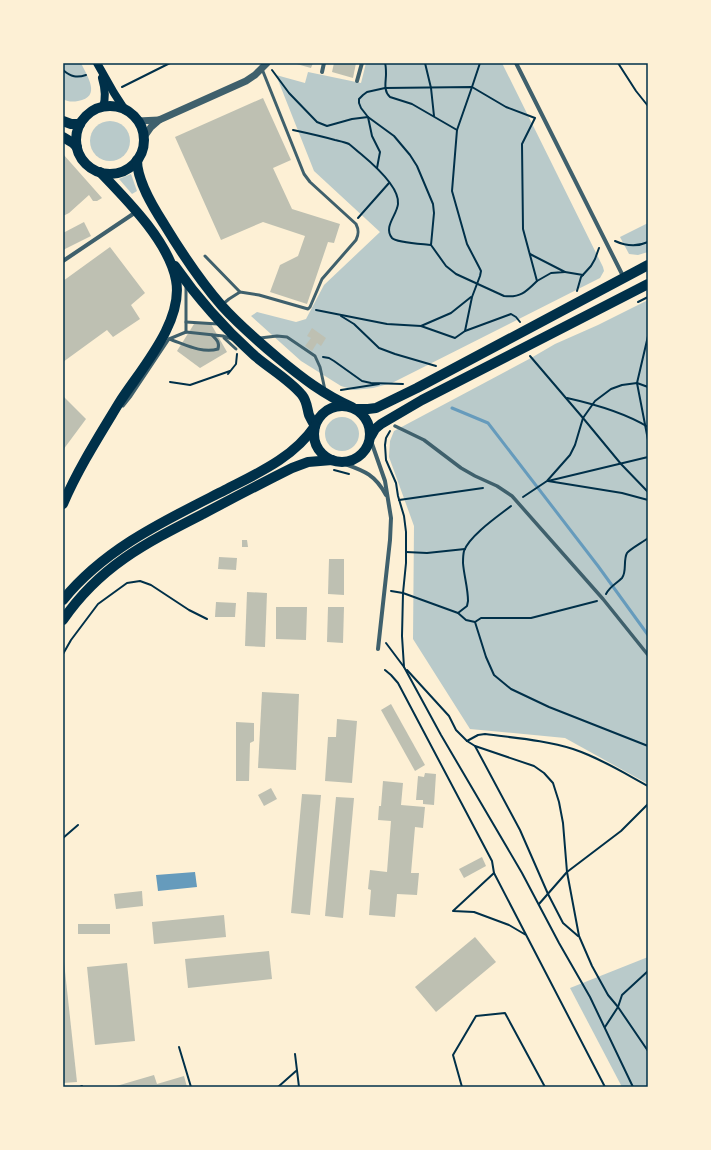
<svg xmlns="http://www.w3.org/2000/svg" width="711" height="1150" font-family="'Space Grotesk',sans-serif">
<rect width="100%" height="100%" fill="#fdf0d5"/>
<g fill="#b9caca">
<path d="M 63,63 L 81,63 C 87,76 102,97 78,101 C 73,102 68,102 63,99 Z"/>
<polygon points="366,63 502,63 603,267 604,271 600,278 392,383 373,388 354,390 341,386 301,361 251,316 257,312 296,322 306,319 324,285 380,232 314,171 276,75 305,83 308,72 361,83"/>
<circle cx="110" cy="141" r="20"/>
<polygon points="131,174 137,191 132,194 119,179"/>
<polygon points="648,223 648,252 638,255 629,254 620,237"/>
<polygon points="648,300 648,784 565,738 470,729 413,639 414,526 389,457 390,441 394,431 531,358 555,344 598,325"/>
<circle cx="342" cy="434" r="17"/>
<polygon points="648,957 648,1087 622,1087 570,988"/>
</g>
<polygon fill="#669bbc" points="195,872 197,887 158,891 156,875"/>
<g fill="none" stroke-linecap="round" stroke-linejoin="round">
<polyline stroke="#669bbc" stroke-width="3" points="452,408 488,423 598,566 648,635"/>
</g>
<g fill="#bec0b2">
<polygon points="293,63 313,63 311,68"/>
<polygon points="334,63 356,63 353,78 332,72"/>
<polygon points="263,98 291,160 273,168 292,209 340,224 334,243 328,242 307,304 270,292 280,265 298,256 305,236 263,222 221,240 175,137"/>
<polygon points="63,154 102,198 97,201 93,201 89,195 69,213 63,216"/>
<polygon points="84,222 91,236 63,250 63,233"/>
<polygon points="110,247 145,293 131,305 140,319 113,337 107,330 63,362 63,281"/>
<polygon points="194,324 211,324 227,352 200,368 177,351"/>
<polygon points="312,328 326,338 321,346 317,343 312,351 305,346 311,338 307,336"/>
<polygon points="63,396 86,419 63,450"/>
<polygon points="242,540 247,540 248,547 242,547"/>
<polygon points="219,557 237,558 236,570 218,569"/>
<polygon points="329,559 344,559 344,595 328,594"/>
<polygon points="247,592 267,593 265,647 245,646"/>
<polygon points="216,602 236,603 235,617 215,617"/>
<polygon points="276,607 307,607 306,640 276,639"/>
<polygon points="328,607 344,607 343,643 327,642"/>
<polygon points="262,692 299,694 296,770 258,768"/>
<polygon points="391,704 425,765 415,771 381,710"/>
<polygon points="337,719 357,721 352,783 325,781 328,737 336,737"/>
<polygon points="236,722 254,723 254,741 250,743 249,781 236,781"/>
<polygon points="425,773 436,774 434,805 423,804 423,800 416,800 418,776 424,777"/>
<polygon points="383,781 403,783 401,805 425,807 423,828 415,827 411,873 419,873 417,895 397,894 395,917 369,915 371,890 368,889 370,870 387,872 391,821 378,820 379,806 381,806"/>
<polygon points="271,788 277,799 264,806 258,795"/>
<polygon points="302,794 321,795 310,915 291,913"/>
<polygon points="336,797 354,798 343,918 325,916"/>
<polygon points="482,857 486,866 464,878 459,869"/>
<polygon points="142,891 143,906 116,909 114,894"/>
<polygon points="224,915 226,937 154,944 152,922"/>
<rect x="78" y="924" width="32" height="10"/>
<polygon points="475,937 496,962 436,1012 415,987"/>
<polygon points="269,951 272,979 188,988 185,959"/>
<polygon points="63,962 64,962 77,1082 63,1083"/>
<polygon points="127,963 135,1041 95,1045 87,967"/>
<polygon points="154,1075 157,1084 184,1076 187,1087 113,1087"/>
</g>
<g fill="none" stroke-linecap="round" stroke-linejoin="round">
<g stroke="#003049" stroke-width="2">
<path d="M 385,63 C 386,66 386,70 386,74 C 386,82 383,91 390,97 L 412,104 L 457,130"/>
<polyline points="425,63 431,88 434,116"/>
<polyline points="618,63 636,91 648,106"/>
<path d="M 63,70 C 71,77 77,78 86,75"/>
<path d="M 272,70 L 289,93 L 317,122 L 327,126 L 352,119 L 368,117 L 394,136 L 410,155 L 417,166 L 433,204 L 434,213 L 431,245 C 423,244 397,243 392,238 C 383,227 397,215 398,204 C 400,187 373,164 361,154 C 357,151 353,147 349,144 C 345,142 339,141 335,140 C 321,136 307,133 293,130"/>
<polyline points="122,87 170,63"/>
<path d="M 377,168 L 380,152 L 372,136 L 368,117 L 361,108 L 359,103 L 359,99 L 363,95 L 367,92 L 385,88 L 472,87 L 506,107 L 535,118 L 522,144 L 523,229 L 537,281 C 526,292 520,298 504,296 L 456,274 L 446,266 L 431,245"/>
<polyline points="358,218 389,183"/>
<path d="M 615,241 C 626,246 637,247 648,242"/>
<polyline points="530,254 565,272 551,273 537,281"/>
<polyline points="565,272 583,275"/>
<polyline points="577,291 581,277 591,266 595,259 599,248"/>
<polyline points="638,302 648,297"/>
<polyline points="316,310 387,324 421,326 455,338 465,331 511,314 516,317 520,322"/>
<polyline points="341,316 354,324 379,348 395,354 436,366"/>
<polyline points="421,326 451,313 471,297"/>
<polyline points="465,331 472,297 480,276 481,271 479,267 467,244 452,191 457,130 472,87 480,63"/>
<polyline points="648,336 637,383 648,440"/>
<polyline points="530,356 583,418 621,464 648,492"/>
<polyline points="323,357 329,358 334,361 362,381 371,383 403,384"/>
<polyline points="228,374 236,364 237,354"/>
<polyline points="170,382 190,385 230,371"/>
<polyline points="341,390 379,384"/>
<path d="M 567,398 C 594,404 625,413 648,427"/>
<polyline points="390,431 386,438 385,445 386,460 396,483 398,496 404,516 406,532 406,563 403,593 402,636 404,667 441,735 522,873 559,943 590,997 633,1087"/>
<polyline points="334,470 349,474"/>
<polyline points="548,481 648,457"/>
<polyline points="548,481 622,493 648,500"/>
<polyline points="523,497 547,481 570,455 575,445 583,418 595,401 611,389 622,385 637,383 648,387"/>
<polyline points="399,500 483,488"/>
<polyline points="406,552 427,553 465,549"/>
<path d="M 391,591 L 403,593 L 458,613 L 467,606 L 468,601 C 468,588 464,576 463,563 C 463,559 463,555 464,551 C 469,536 498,516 511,506"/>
<path d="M 606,594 C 610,586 616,584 622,578 C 627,572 623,560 627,553 C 630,549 643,542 648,538"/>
<polyline points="458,613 466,620 475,622 481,618 531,618 597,601"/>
<polyline points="475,622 486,657 494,675 511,689 549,707 648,746"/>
<polyline points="386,643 404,667"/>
<polyline points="63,654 71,640 98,604 127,583 140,581 151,585 189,610 207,619"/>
<polyline points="385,670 391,675 398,683 492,861 494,873"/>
<path d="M 407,670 L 449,716 L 456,730 L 467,741 L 478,735 L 485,734 C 514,738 545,740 573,749 C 600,758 624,773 648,786"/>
<polyline points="467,741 475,746 520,830 548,894 563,923 578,936"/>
<polyline points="475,746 534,766 544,773 553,783 559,802 563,823 567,872 579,936 592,966 608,995 618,1007 648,1051"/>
<polyline points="63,838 78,825"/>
<polyline points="539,904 567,872 621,831 648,804"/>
<polyline points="526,935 509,925 474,912 453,911 494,873 605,1087"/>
<polyline points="605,1027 618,1007 622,995 648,971"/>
<polyline points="179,1047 191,1087"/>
<polyline points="295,1054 299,1087"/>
<polyline points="80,1087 82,1086"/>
<polyline points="278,1087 296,1071"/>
<polyline points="462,1087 453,1055 476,1016 505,1013 545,1087"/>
</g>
<g stroke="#3f606c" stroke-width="3">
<path d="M 205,256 L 240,292 L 259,295 L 308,309 L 310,307 L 322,279 L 356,240 C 359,234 359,230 356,224 L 310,182 L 304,174 L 262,69"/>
<polyline points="186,286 186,332"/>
<polyline points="223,304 229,299 240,292"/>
<polyline points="186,322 218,324"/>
<polyline points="224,338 236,349"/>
<polyline points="260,338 277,336 287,337 315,356 320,367 325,390"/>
<path d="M 169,339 C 184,344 202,354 218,349 C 220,342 216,339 212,335"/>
<polyline points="123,406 131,396 169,339 186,332 223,336 232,339"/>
</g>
<polyline stroke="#3f606c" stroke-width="3.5" points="395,426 424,440 461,468 475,476 497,486 512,496 603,599 648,655"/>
<g stroke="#3f606c" stroke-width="4">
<polyline points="516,63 624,278"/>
<polyline points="322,72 324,63"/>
<polyline points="357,81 362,63"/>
<polyline points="63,261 136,212"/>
<polyline points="370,438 385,481 391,518 390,540 378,649"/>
<path d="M 337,461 C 360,470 373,471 386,495"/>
</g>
<g stroke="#3f606c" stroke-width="7">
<polyline points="138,121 159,120"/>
<polyline points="144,137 151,127 159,120 246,81 255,75 267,63"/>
</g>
<g stroke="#003049" stroke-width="8">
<polyline points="97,63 114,93 125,110"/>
<path d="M 102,78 C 105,88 106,98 103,107"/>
</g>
<g stroke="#003049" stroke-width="10">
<circle cx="110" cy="140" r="34"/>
<polyline points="63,121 71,124 80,124"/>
<polyline points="63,137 73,143 77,147"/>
<path d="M 137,160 C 137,181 153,207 164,224 C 181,252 201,282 222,306 C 239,325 259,342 278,358 C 301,377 324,395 352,407"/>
<path d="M 175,266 C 198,299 225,329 255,356 C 269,368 291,381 302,395 C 307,401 307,408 309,415 C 311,419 313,423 315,426"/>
<circle cx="342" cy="434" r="28"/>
<polyline points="356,409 368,409 376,408 417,388 648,265"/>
<polyline points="371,436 375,429 381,424 422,400 648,284"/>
<path d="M 63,504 C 78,469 99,436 119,403 C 140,370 184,322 176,280 C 169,242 127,200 100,172"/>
<path d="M 63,600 C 105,548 166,520 225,490 C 258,473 293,458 315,426"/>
<path d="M 63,620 C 100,566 146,543 203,514 C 233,498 262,483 292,468 L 308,462 L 332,460"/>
</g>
</g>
<rect width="711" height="1150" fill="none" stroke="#fdf0d5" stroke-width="128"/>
<rect x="64" y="64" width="583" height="1022" fill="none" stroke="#003049" stroke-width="1.5"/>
</svg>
